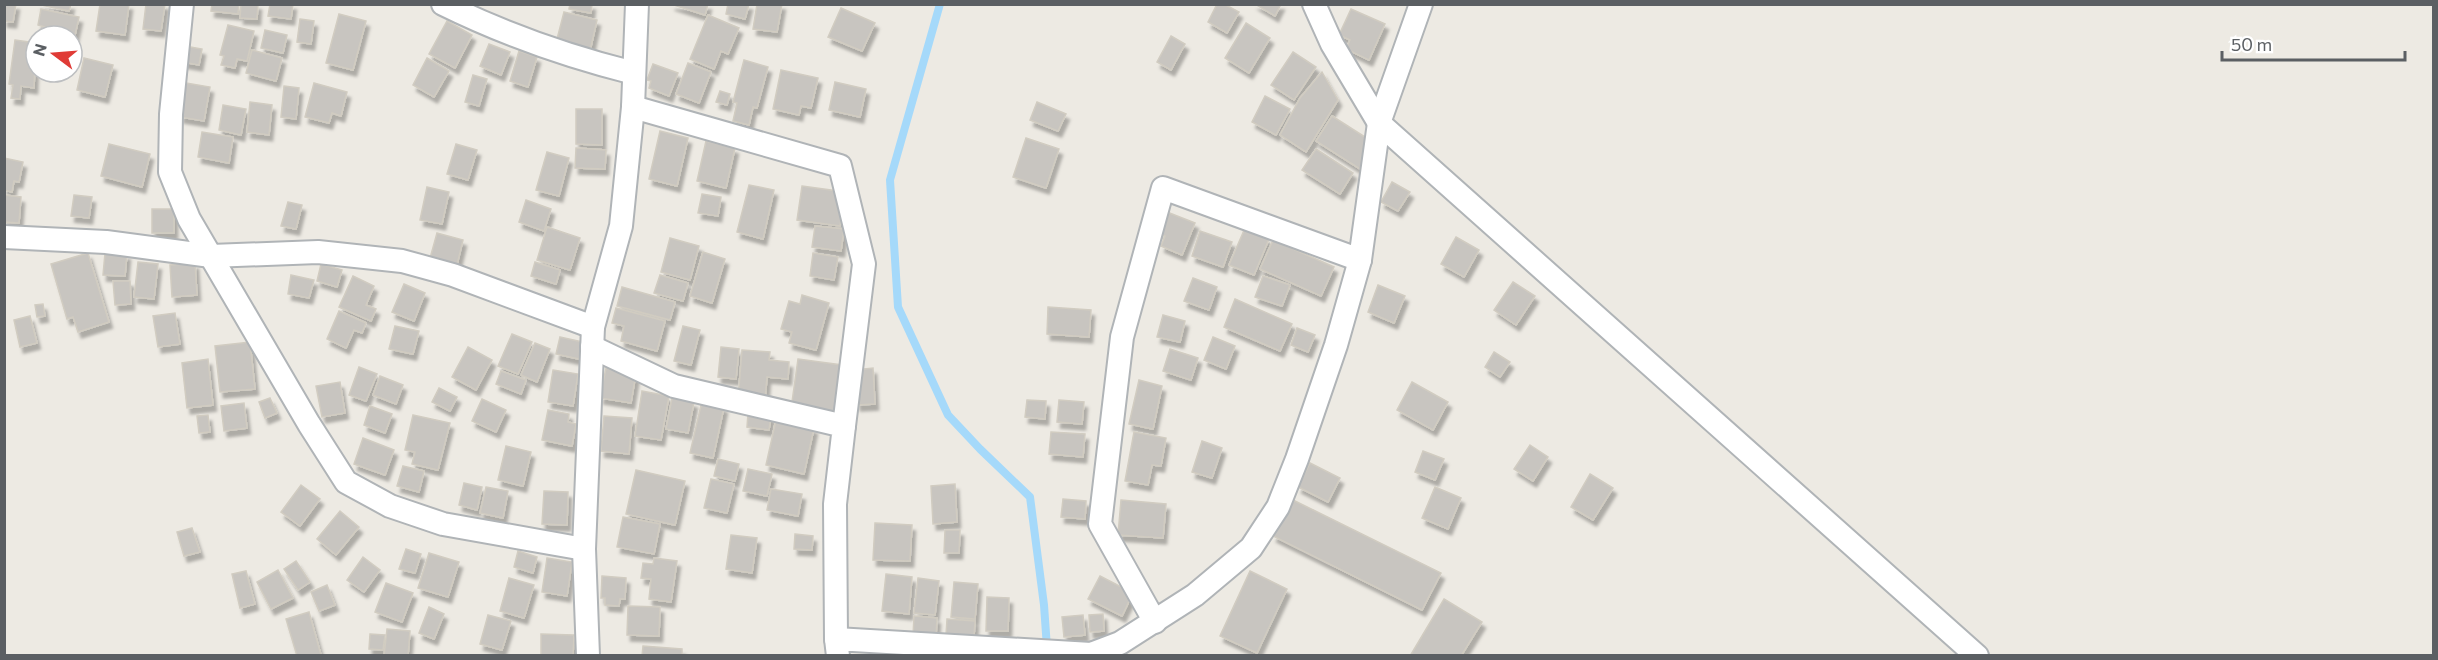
<svg xmlns="http://www.w3.org/2000/svg" width="2438" height="660" font-family="Commissioner,sans-serif">
<defs>
<filter id="shadow"><feDropShadow dx="3.5" dy="6" stdDeviation="1.5" flood-color="#0004"/></filter>
</defs>
<rect width="100%" height="100%" fill="#edeae3"/>
<g fill="none" stroke-linecap="round" stroke-linejoin="round">
<polyline stroke="#a5d9fa" stroke-width="8" points="940,4 890,180 898,307 948,415 980,449 1030,497 1044,605 1047,648"/>
</g>
<g fill="#c8c5c0" stroke="#d1ccc1" stroke-width="1.5" filter="url(#shadow)">
<polygon points="4,4 16,4 13,22 4,21"/>
<polygon points="37,4 71,4 69,11"/>
<polygon points="100,4 129,4 125,35 96,31"/>
<polygon points="146,4 165,4 161,31 143,29"/>
<polygon points="212,4 239,4 238,14 211,11"/>
<polygon points="241,4 258,4 257,19 240,18"/>
<polygon points="270,4 293,4 291,19 268,16"/>
<polygon points="570,4 592,4 591,13 569,9"/>
<polygon points="671,4 708,4 705,15"/>
<polygon points="728,4 749,4 745,19 726,14"/>
<polygon points="757,4 782,4 777,32 753,29"/>
<polygon points="1217,4 1224,4 1239,12 1227,33 1208,22"/>
<polygon points="1255,4 1281,4 1275,16"/>
<polygon points="841,8 875,23 862,51 828,37"/>
<polygon points="41,9 79,17 73,44 72,36 43,36 45,27 38,25"/>
<polygon points="1351,9 1385,24 1369,60 1346,49 1350,40 1339,35"/>
<polygon points="564,12 597,20 590,51 556,43"/>
<polygon points="339,14 366,21 353,70 326,63"/>
<polygon points="708,15 739,28 728,54 721,51 714,69 690,59"/>
<polygon points="300,19 314,21 311,44 297,42"/>
<polygon points="447,21 472,35 455,68 429,54"/>
<polygon points="1246,23 1270,38 1249,73 1225,58"/>
<polygon points="228,25 254,31 247,61 237,59 235,68 221,65 224,56 220,55"/>
<polygon points="265,30 287,35 283,53 261,48"/>
<polygon points="1171,36 1185,44 1171,70 1157,62"/>
<polygon points="15,40 36,43 34,88 21,86 20,99 11,98 13,85 9,84"/>
<polygon points="489,44 510,52 501,75 480,66"/>
<polygon points="185,46 202,49 199,65 182,62"/>
<polygon points="252,50 282,58 276,81 246,73"/>
<polygon points="519,51 537,57 528,87 510,81"/>
<polygon points="1293,52 1316,67 1294,100 1271,85"/>
<polygon points="84,58 113,65 105,97 77,90"/>
<polygon points="427,58 449,71 434,97 413,85"/>
<polygon points="744,60 768,67 757,108 753,107 749,125 733,121 737,103 733,102"/>
<polygon points="688,63 711,72 699,103 676,94"/>
<polygon points="653,64 678,73 669,96 649,88 651,81 647,80"/>
<polygon points="781,70 818,78 811,108 801,106 799,115 773,109"/>
<polygon points="1322,72 1338,100 1306,152 1280,135 1300,98"/>
<polygon points="473,75 487,79 479,106 465,102"/>
<polygon points="835,82 866,89 860,117 829,110"/>
<polygon points="186,83 210,87 204,121 180,117"/>
<polygon points="314,83 347,92 341,116 332,113 329,123 305,117"/>
<polygon points="284,86 299,88 296,119 281,117"/>
<polygon points="720,91 730,94 727,105 716,102"/>
<polygon points="1265,96 1290,109 1276,135 1252,122"/>
<polygon points="250,102 272,105 269,135 247,132"/>
<polygon points="1037,102 1066,114 1058,131 1030,120"/>
<polygon points="223,105 246,109 241,135 219,130"/>
<polygon points="576,109 602,109 602,145 576,144"/>
<polygon points="1332,116 1376,144 1360,169 1316,141"/>
<polygon points="660,131 688,138 677,186 649,179"/>
<polygon points="202,132 233,137 229,163 198,157"/>
<polygon points="1026,138 1059,149 1046,188 1013,177"/>
<polygon points="706,141 735,148 726,188 697,181"/>
<polygon points="109,144 150,154 142,187 101,176"/>
<polygon points="456,144 477,150 468,180 447,174"/>
<polygon points="576,148 606,150 605,169 575,168"/>
<polygon points="1316,149 1353,173 1340,194 1302,170"/>
<polygon points="547,152 569,158 559,196 536,190"/>
<polygon points="4,158 23,162 19,182 14,181 12,192 4,190"/>
<polygon points="1392,182 1410,192 1398,211 1381,202"/>
<polygon points="749,185 774,190 763,239 737,232"/>
<polygon points="802,186 845,192 840,226 797,220"/>
<polygon points="427,187 449,192 442,224 420,220"/>
<polygon points="702,194 721,197 718,216 698,213"/>
<polygon points="4,195 21,197 19,223 4,222"/>
<polygon points="74,195 92,197 89,218 71,216"/>
<polygon points="526,200 551,209 544,231 519,222"/>
<polygon points="288,202 302,205 296,229 281,226"/>
<rect x="152" y="209" width="22" height="24"/>
<polygon points="1167,212 1195,223 1182,255 1161,246 1165,236 1159,233"/>
<polygon points="815,226 844,229 841,251 812,247"/>
<polygon points="547,227 580,238 570,270 537,260"/>
<polygon points="1245,228 1269,239 1254,275 1229,265"/>
<polygon points="1200,231 1232,242 1223,267 1192,256"/>
<polygon points="437,233 463,240 456,269 429,262"/>
<polygon points="1456,237 1479,250 1464,277 1441,264"/>
<polygon points="670,238 699,246 690,280 661,272"/>
<polygon points="1273,240 1334,267 1321,296 1260,269"/>
<polygon points="703,252 725,259 712,303 690,296"/>
<polygon points="88,253 109,322 78,332 73,317 67,319 51,264"/>
<polygon points="105,253 127,254 125,276 103,275"/>
<polygon points="813,253 838,257 834,280 810,276"/>
<polygon points="138,262 158,264 154,299 134,297"/>
<polygon points="535,262 560,270 556,284 531,276"/>
<polygon points="195,263 197,295 172,297 170,265"/>
<polygon points="321,264 342,270 337,287 317,281"/>
<polygon points="291,275 314,280 309,298 288,294"/>
<polygon points="660,275 688,283 683,301 654,293"/>
<polygon points="353,276 374,286 366,305 376,309 371,321 339,307"/>
<polygon points="1263,276 1290,285 1282,306 1255,297"/>
<polygon points="1193,278 1217,287 1209,310 1184,301"/>
<polygon points="113,281 130,281 131,304 115,305"/>
<polygon points="1513,282 1535,296 1516,325 1494,310"/>
<polygon points="404,284 425,293 414,321 392,312"/>
<polygon points="1378,285 1405,296 1394,323 1368,312"/>
<polygon points="622,287 675,302 670,320 617,306"/>
<polygon points="802,295 829,303 816,350 789,343 792,332 781,329 789,301 800,304"/>
<polygon points="1235,299 1292,324 1280,351 1224,327"/>
<polygon points="43,304 45,316 37,317 35,305"/>
<polygon points="1048,307 1091,310 1089,337 1047,334"/>
<polygon points="616,308 665,321 657,351 621,341 624,326 612,323"/>
<polygon points="339,311 366,323 362,333 354,330 346,348 327,339"/>
<polygon points="175,313 180,344 158,347 153,316"/>
<polygon points="1163,315 1185,321 1180,342 1157,337"/>
<polygon points="30,316 37,343 20,347 14,320"/>
<polygon points="395,326 419,331 413,354 389,349"/>
<polygon points="683,326 700,330 691,365 674,361"/>
<polygon points="1297,328 1315,335 1308,352 1291,345"/>
<polygon points="512,334 532,342 518,374 498,366"/>
<polygon points="560,337 583,342 579,359 556,354"/>
<polygon points="1213,337 1235,346 1226,369 1204,360"/>
<polygon points="250,342 255,389 220,392 215,346"/>
<polygon points="535,343 550,349 537,382 521,375"/>
<polygon points="468,347 492,360 476,390 452,377"/>
<polygon points="721,347 739,349 736,379 718,377"/>
<polygon points="1170,349 1198,358 1191,380 1163,371"/>
<polygon points="742,350 770,352 769,360 789,362 788,379 767,377 765,401 738,399"/>
<polygon points="1494,352 1510,362 1500,377 1485,367"/>
<polygon points="208,359 213,405 187,408 182,363"/>
<polygon points="798,359 842,365 835,416 791,409"/>
<polygon points="359,367 377,374 366,401 349,395"/>
<polygon points="606,368 636,373 631,403 600,398"/>
<polygon points="873,368 875,404 857,405 855,370"/>
<polygon points="553,370 578,374 573,406 548,402"/>
<polygon points="501,371 526,380 521,394 496,384"/>
<polygon points="380,376 403,385 396,404 373,395"/>
<polygon points="1139,380 1162,386 1153,429 1129,424"/>
<polygon points="340,382 345,413 322,417 316,386"/>
<polygon points="1412,382 1448,402 1433,430 1397,410"/>
<polygon points="439,388 457,397 450,411 432,402"/>
<polygon points="642,391 669,396 661,440 635,436"/>
<polygon points="270,398 277,413 265,418 259,402"/>
<polygon points="672,398 694,402 688,433 666,429"/>
<polygon points="482,399 506,410 496,432 472,421"/>
<polygon points="1027,400 1046,401 1045,419 1025,417"/>
<polygon points="1059,400 1084,402 1082,424 1057,422"/>
<polygon points="702,401 724,407 713,458 690,453"/>
<polygon points="244,403 247,428 224,431 221,406"/>
<polygon points="370,406 392,414 385,433 364,425"/>
<polygon points="548,410 569,414 568,422 576,424 572,446 542,440"/>
<polygon points="748,413 771,416 769,430 747,427"/>
<polygon points="208,415 210,432 199,433 197,416"/>
<polygon points="413,415 450,423 438,470 412,464 415,452 405,450"/>
<polygon points="604,416 632,418 629,454 601,451"/>
<polygon points="776,420 814,428 804,474 766,465"/>
<polygon points="1051,432 1085,434 1083,457 1049,454"/>
<polygon points="1134,432 1166,438 1161,466 1152,465 1148,485 1125,481"/>
<polygon points="363,438 394,450 385,475 354,464"/>
<polygon points="1202,441 1222,448 1212,478 1192,472"/>
<polygon points="1530,445 1548,457 1533,481 1514,469"/>
<polygon points="506,446 531,452 523,486 498,480"/>
<polygon points="1423,451 1444,459 1435,480 1415,472"/>
<polygon points="718,459 739,464 735,481 714,476"/>
<polygon points="1310,463 1340,478 1328,502 1298,487"/>
<polygon points="403,466 424,471 419,492 397,486"/>
<polygon points="748,469 772,474 767,496 743,491"/>
<polygon points="636,470 685,481 675,525 626,514"/>
<polygon points="1590,474 1613,488 1593,520 1571,507"/>
<polygon points="711,479 734,484 727,513 704,508"/>
<polygon points="464,483 482,487 477,510 459,505"/>
<polygon points="955,484 957,522 933,524 931,486"/>
<polygon points="301,485 320,499 300,526 281,512"/>
<polygon points="486,487 508,491 503,518 480,513"/>
<polygon points="1435,487 1461,498 1448,529 1422,518"/>
<polygon points="771,489 802,494 798,516 767,510"/>
<polygon points="544,491 568,492 567,525 542,524"/>
<polygon points="1063,499 1086,501 1085,519 1061,517"/>
<polygon points="1291,499 1441,573 1422,610 1273,536"/>
<polygon points="1121,500 1166,504 1163,538 1118,535"/>
<polygon points="340,511 359,527 336,555 317,539"/>
<polygon points="623,517 660,524 654,554 617,547"/>
<polygon points="875,523 912,525 910,561 873,560"/>
<polygon points="192,528 200,552 184,556 177,532"/>
<polygon points="945,530 960,530 959,553 944,553"/>
<polygon points="795,534 813,536 812,550 794,549"/>
<polygon points="731,535 757,538 752,573 726,569"/>
<polygon points="406,549 421,554 415,573 399,569"/>
<polygon points="518,551 537,557 533,573 514,567"/>
<polygon points="429,553 459,562 448,597 418,588"/>
<polygon points="363,557 380,570 364,592 347,580"/>
<polygon points="547,558 572,562 567,596 542,592"/>
<polygon points="654,558 677,561 671,602 649,599 651,579 641,578 643,563 653,564"/>
<polygon points="296,561 310,582 298,590 284,569"/>
<polygon points="278,570 293,598 271,609 257,582"/>
<polygon points="246,571 255,604 240,608 232,574"/>
<polygon points="1250,571 1287,589 1257,653 1220,636"/>
<polygon points="886,574 912,577 909,614 882,611"/>
<polygon points="602,576 626,578 625,599 620,599 619,606 605,605 605,598 601,598"/>
<polygon points="1100,576 1133,593 1122,616 1088,599"/>
<polygon points="509,578 534,585 524,618 500,611"/>
<polygon points="918,578 939,581 935,615 914,613"/>
<polygon points="954,582 978,584 975,619 951,617"/>
<polygon points="386,583 413,593 402,622 375,612"/>
<polygon points="327,585 335,605 319,611 311,592"/>
<polygon points="987,597 1009,598 1008,631 986,631"/>
<polygon points="1444,599 1482,622 1461,656 1410,656"/>
<polygon points="628,606 660,607 659,636 627,635"/>
<polygon points="429,607 444,614 434,639 419,633"/>
<polygon points="309,612 321,655 297,656 286,619"/>
<polygon points="1103,614 1104,631 1090,632 1089,615"/>
<polygon points="488,615 511,621 502,650 480,644"/>
<polygon points="1083,615 1085,635 1064,637 1062,617"/>
<polygon points="914,616 937,618 936,637 913,636"/>
<polygon points="947,619 975,621 974,637 946,635"/>
<polygon points="387,629 410,631 408,656 384,656"/>
<polygon points="370,634 385,635 383,650 369,649"/>
<polygon points="541,634 574,635 573,656 541,656"/>
<polygon points="643,646 682,649 682,656 642,656"/>
</g>
<g fill="none" stroke-linecap="round" stroke-linejoin="round">
<defs>
<g id="street">
<polyline points="182,4 171,114 170,172 189,219 309,424 346,482 390,506 443,524 584,549"/>
<path d="M 443,4 C 506,35 566,56 634,73"/>
<polyline points="1314,4 1332,44 1379,123 1977,656"/>
<polyline points="633,107 840,166 864,264 844,426"/>
<polyline points="4,237 106,242 211,256 318,252 402,261 453,275 593,327"/>
<polyline points="592,347 674,386 844,426 835,504 836,639"/>
<polyline points="1155,622 1100,524 1122,337 1163,188 1360,260"/>
<polyline points="588,656 584,549 593,327 621,226 633,107 637,4"/>
<polyline points="838,656 836,639 1091,654 1120,643 1195,595 1251,548 1278,507 1297,459 1336,345 1360,260 1379,123 1421,4"/>
</g>
</defs>
<use href="#street" stroke="#b0b4b7" stroke-width="26"/>
<use href="#street" stroke="#fff" stroke-width="22"/>
</g>
<rect width="2438" height="660" fill="none" stroke="#5b5f63" stroke-width="12"/>
<g transform="translate(54 54) rotate(286)"><circle r="28" fill="#ffffff" stroke="#bdbfc1" stroke-width="1.5"/>
<path d="M0-4.5L10 22L0 15L-10 22Z" fill="#e03b36"/>
<text y="-9" font-size="16" font-weight="bold" text-anchor="middle" fill="#5b5f63">N</text>
</g>
<path d="M2222 51v9h183v-9" fill="none" stroke="#5b5f63" stroke-width="3"/>
<text x="2231" y="51" font-size="18" fill="#5b5f63" stroke="#ffffff" stroke-width="4.5" paint-order="stroke">50 m</text>
</svg>
